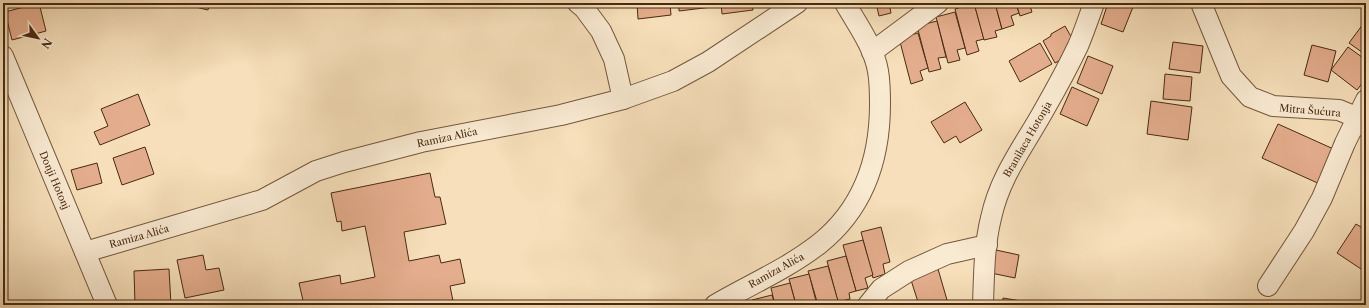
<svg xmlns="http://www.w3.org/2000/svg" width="1369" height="308" font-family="'Libre Caslon Text',serif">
<rect width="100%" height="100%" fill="#f6dfba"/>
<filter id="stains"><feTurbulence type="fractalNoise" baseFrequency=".005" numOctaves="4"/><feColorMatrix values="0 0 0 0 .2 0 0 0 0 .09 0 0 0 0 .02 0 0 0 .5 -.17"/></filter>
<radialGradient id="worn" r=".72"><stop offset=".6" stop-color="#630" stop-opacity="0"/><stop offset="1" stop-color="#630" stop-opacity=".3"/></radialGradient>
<g fill="#e4ad8d" stroke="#492a11">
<polygon points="39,3 46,31 12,40 5,12"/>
<polygon points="184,3 210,3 208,10 183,4"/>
<polygon points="637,3 670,3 671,15 638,19"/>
<polygon points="679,3 712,3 712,7 679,11"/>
<polygon points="721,3 752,3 753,10 722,14"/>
<polygon points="876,3 889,3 891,13 879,16"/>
<polygon points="974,3 984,39 976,41 979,51 967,55 955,9"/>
<polygon points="974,3 995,3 1002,29 995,31 997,37 984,40"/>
<polygon points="995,3 1016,3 1019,13 1011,16 1014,25 1002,29"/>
<polygon points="1016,3 1029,3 1032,12 1020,16"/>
<polygon points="1108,3 1122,3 1133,7 1123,32 1101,24"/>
<polygon points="955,12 965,48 957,50 960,60 948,63 936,17"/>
<polygon points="1366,20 1366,55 1349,43"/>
<polygon points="937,21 946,57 938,58 941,69 929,72 917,26"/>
<polygon points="1065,26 1077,47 1068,56 1055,63 1043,41 1051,36 1051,34"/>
<polygon points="918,33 928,68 920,71 923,80 911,84 899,38"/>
<polygon points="1173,42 1203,46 1200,73 1169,69"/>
<polygon points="1040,43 1052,64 1020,82 1009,61"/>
<polygon points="1312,45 1336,51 1328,82 1304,75"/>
<polygon points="1348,47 1366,60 1366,78 1357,90 1331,70"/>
<polygon points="1088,56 1113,66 1102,94 1077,83"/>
<polygon points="1165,74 1192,77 1190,101 1163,99"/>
<polygon points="1072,87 1099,99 1087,126 1060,114"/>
<polygon points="138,94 150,125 100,145 94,132 108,126 101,109"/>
<polygon points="1151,101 1192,107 1188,140 1147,134"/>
<polygon points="965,102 982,130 960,143 956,136 944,143 931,122"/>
<polygon points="1278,124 1338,151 1322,185 1262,158"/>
<polygon points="145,147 154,174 122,185 113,158"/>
<polygon points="97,163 102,183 77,190 71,170"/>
<polygon points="430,173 435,197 440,197 446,224 404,232 409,261 439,255 441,263 460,259 465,283 450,286 453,301 434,305 304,305 299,283 340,275 341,284 375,277 365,226 342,231 341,221 337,222 331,193"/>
<polygon points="1356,224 1366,230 1366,268 1364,271 1337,253"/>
<polygon points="881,227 890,262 883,264 885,274 873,278 861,232"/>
<polygon points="863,240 873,275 865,278 868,288 856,291 843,245"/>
<polygon points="996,250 1019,255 1015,278 991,273"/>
<polygon points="203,255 206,270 219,268 224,290 185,298 177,260"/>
<polygon points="846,256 856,291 849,293 850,299 838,302 827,261"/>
<polygon points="828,266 838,301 830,303 831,305 818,305 808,271"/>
<polygon points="169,269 171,305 135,305 134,271"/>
<polygon points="938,269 947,300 932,305 919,305 910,277"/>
<polygon points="809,274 817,305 796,305 789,279"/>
<polygon points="790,283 796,305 775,305 771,288"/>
<polygon points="772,295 775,305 754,305 752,300"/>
<polygon points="1003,298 1033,303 1032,305 1002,305"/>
</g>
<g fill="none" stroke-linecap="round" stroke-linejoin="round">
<defs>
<g id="minor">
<polyline points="578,3 584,8 601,31 614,59 623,99"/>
<polyline points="1201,3 1231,76 1250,97 1273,106 1339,110 1358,118 1366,127"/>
<polyline points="872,52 938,3"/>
<polyline points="3,56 107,305"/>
<polyline points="85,252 262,200 316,171 344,162 421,142 561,115 623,99 673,81 708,62 797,3"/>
<polyline points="1268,286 1304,231 1322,198 1345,143 1366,100"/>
<path d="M 715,305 C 749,285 787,269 819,244 C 863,209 880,159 880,104 C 880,94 880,82 878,71 C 874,47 857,24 845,3"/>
<polyline points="868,305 881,289 909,271 947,254 987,245"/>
<path d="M 983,305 C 984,276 984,246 991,218 C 1000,176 1024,146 1044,110 C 1056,89 1068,67 1078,46 C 1084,32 1089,17 1094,3"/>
</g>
</defs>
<use href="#minor" stroke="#74573b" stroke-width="22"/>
<use href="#minor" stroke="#f9ead2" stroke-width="20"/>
</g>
<g text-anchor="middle" stroke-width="4" stroke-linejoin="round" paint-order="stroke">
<g font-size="10" fill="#492a11" stroke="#f9ead2">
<text transform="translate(1310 110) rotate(5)" y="4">Mitra Šućura</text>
<text transform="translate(447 137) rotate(-12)" y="4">Ramiza Alića</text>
<text transform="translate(1027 139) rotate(-60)" y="4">Branilaca Hotonja</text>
<text transform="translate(55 180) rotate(67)" y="4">Donji Hotonj</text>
<text transform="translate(139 236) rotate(-16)" y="4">Ramiza Alića</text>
<text transform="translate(776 270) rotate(-29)" y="4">Ramiza Alića</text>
</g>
</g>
<rect width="1369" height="308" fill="none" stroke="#f6dfba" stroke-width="16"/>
<rect x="4" y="4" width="1361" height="300" fill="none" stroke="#492a11" stroke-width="2"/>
<rect x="8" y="8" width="1353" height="292" fill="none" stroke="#492a11"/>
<g transform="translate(38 38) rotate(123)" stroke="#f9ead2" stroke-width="3" paint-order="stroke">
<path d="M0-3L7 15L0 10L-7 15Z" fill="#492a11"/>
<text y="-6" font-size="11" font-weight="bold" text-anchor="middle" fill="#492a11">N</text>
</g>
<rect width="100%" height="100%" filter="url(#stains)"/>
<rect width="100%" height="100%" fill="url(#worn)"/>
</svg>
